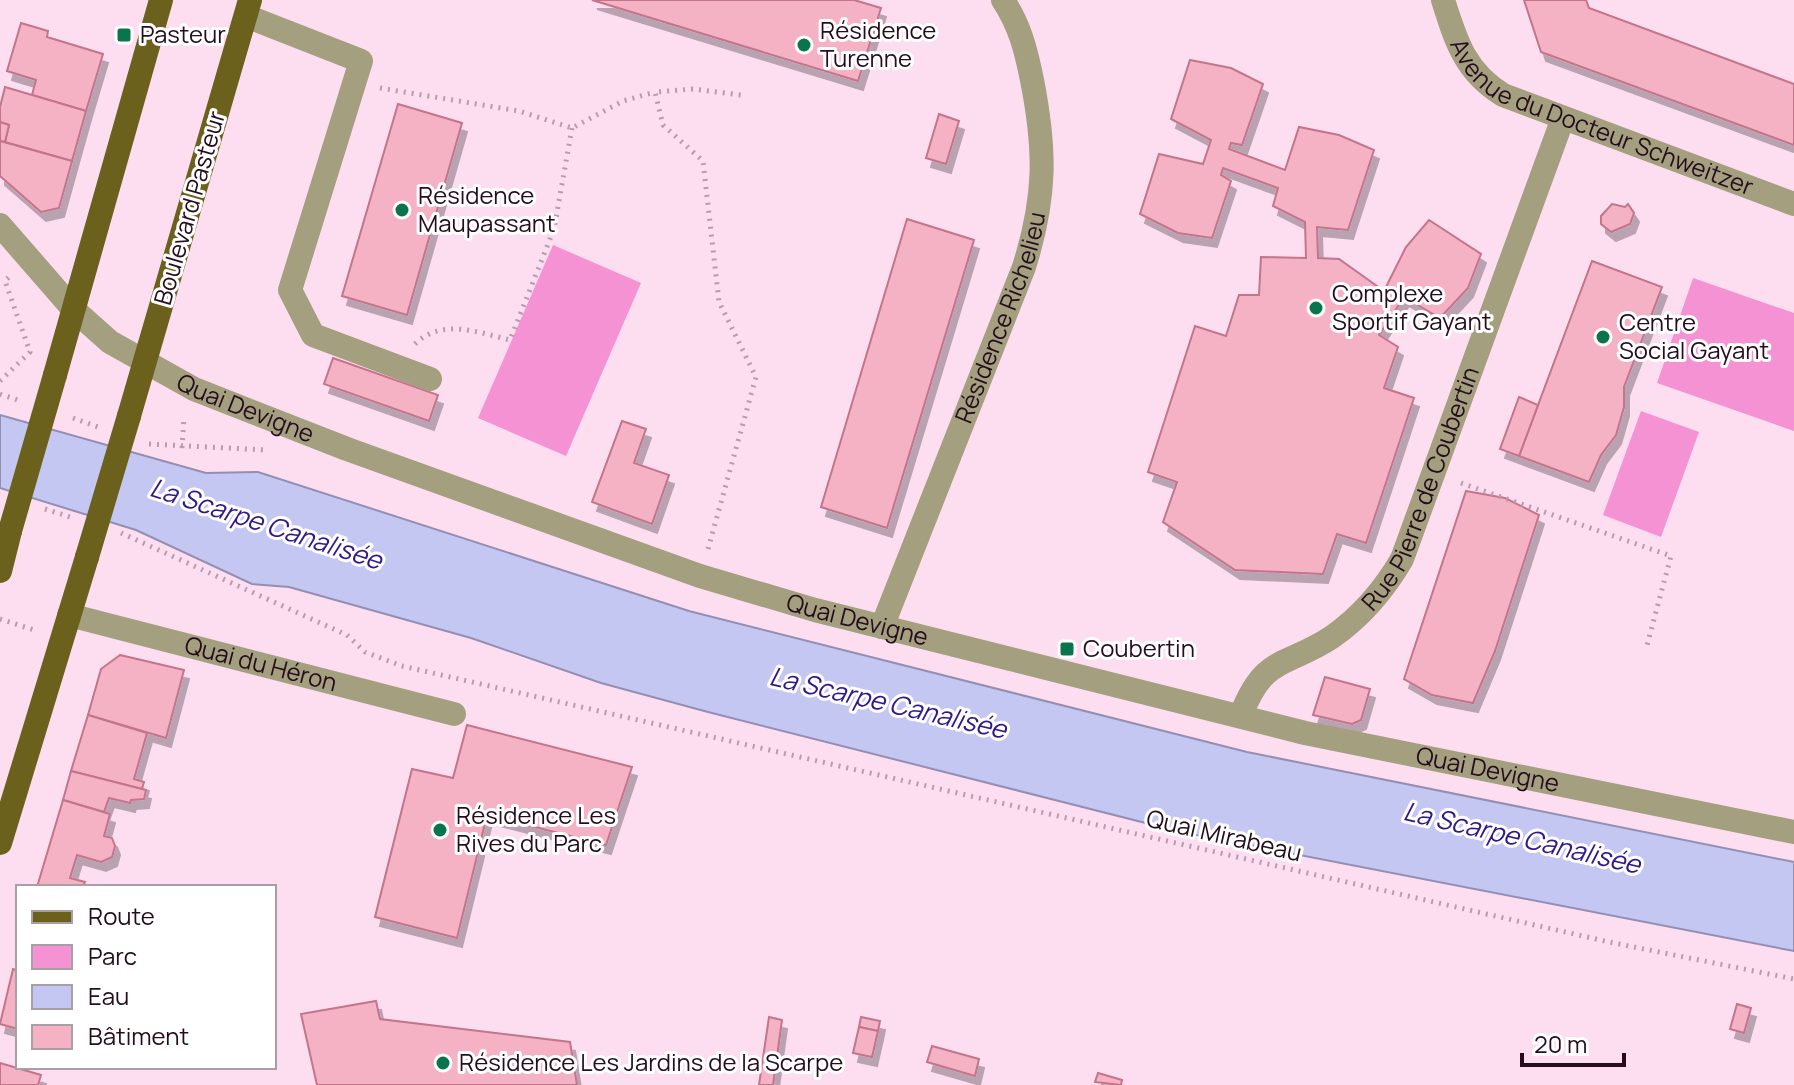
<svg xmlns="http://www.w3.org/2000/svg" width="1794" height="1085" font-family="Manrope,sans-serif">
<defs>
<filter id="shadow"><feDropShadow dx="5" dy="9" stdDeviation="0" flood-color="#0004"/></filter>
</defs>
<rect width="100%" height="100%" fill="#fddef1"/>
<g fill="#f492d3">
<polygon points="553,245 641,283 566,456 478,418"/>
<polygon points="1693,278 1794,313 1794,431 1657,383"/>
<polygon points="1641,411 1699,432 1661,537 1603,515"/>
</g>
<polygon fill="#c3c7f1" stroke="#948fb2" stroke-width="2" points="0,415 206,473 258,472 689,611 1247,752 1794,862 1794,951 1181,832 708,712 601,683 471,638 289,587 252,584 136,530 0,488"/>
<g fill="#f6b2c5" stroke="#c3748c" stroke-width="2" filter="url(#shadow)">
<polygon points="592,0 854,0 881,8 858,81"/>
<polygon points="1524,0 1586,0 1589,8 1794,84 1794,145 1541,52"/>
<polygon points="21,23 48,31 47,37 103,54 86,111 32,95 36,80 7,71"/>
<polygon points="1190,60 1231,68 1263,84 1242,145 1231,143 1229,149 1285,170 1299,127 1339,135 1374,150 1348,230 1317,227 1318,258 1339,259 1384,291 1406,247 1429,220 1481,254 1468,288 1440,318 1404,297 1379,335 1398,347 1384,388 1414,398 1366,543 1337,534 1323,574 1235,570 1163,522 1177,482 1148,472 1195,326 1226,336 1239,295 1259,295 1261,257 1306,258 1305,222 1273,206 1278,188 1223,168 1221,175 1231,181 1212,238 1178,233 1140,214 1159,154 1203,164 1211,140 1171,119"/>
<polygon points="5,87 86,111 72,161 5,142 9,125 0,122 0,107"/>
<polygon points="398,104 462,123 407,315 342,296"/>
<polygon points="939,114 959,121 946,164 926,158"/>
<polygon points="0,122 9,125 5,142 0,141"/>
<polygon points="0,141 72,161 59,208 41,212 0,176"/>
<polygon points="1612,204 1625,207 1628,204 1634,213 1630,224 1611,232 1601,224 1601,216"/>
<polygon points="907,219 974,240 887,528 821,507"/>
<polygon points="1592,261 1662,287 1624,387 1624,407 1616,435 1601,455 1589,482 1519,456"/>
<polygon points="333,358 438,395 429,421 324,384"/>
<polygon points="1519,397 1538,405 1519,456 1500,449"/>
<polygon points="622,421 646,429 634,463 669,475 652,524 592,502"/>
<polygon points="1466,491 1505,498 1539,515 1495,651 1473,703 1432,695 1404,679"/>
<polygon points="120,655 184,670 166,738 88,715 101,669"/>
<polygon points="1325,677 1370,689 1361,720 1352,724 1313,715"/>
<polygon points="88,715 147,733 134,779 144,782 142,789 71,771"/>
<polygon points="467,725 632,767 606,845 487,815 457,938 375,917 412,769 453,778"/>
<polygon points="71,771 146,790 144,799 131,800 130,803 109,798 104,812 63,800"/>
<polygon points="63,800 110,814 104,836 112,838 115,846 112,857 101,862 77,855 70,878 85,882 83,887 37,887"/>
<polygon points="13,969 18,971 18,1029 0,1024"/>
<polygon points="376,1001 380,1019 570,1042 577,1085 317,1085 301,1014"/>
<polygon points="1737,1004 1751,1008 1744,1033 1730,1029"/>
<polygon points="769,1017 782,1020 773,1085 759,1085"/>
<polygon points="861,1017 880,1021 878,1031 859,1027"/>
<polygon points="859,1027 878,1031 872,1057 853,1053"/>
<polygon points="932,1046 979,1059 975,1076 927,1062"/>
<polygon points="0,1063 41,1075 38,1085 0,1085"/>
<polygon points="1098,1073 1122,1080 1121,1085 1095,1082"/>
</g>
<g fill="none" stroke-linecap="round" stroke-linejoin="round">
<g stroke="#b89bae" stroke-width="5" stroke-dasharray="2 6" stroke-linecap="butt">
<polyline points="380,88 519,111 572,128 623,101 655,92"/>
<path d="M 415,344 C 442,318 477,332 510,340 L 554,229 L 572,128"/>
<polyline points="0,381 30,352 5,281 9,277"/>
<polyline points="0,394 18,400"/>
<polyline points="73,418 98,427"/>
<polyline points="149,444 266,450"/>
<polyline points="182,448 184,417"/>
<polyline points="1461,483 1671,556 1646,649"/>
<polyline points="45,509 70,517"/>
<polyline points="121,533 347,635 365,652 402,666 1609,942 1794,979"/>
<polyline points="708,549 756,377 719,302 703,161 663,125 655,92 693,89 741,95"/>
<polyline points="0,619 34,630"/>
</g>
<g stroke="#a49f7e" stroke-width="24">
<path id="s1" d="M 1443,0 C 1456,41 1465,72 1503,95 L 1794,204"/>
<polyline points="246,16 361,61 290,290 313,335 430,379"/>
<path id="s2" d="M 0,225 L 73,309 L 110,342 L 194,389 L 347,449 L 700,576 L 815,610 L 1305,733 L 1794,832"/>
<path id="s3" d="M 69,615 L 454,714"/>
<path id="s4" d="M 882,627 L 1024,267 C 1046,197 1046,151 1032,80 C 1026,50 1020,26 1003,0"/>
<path id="s5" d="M 1241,715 C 1265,654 1285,668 1332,637 C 1362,616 1384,590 1402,559 L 1563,118"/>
</g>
<g stroke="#6b611d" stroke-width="24">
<polyline points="55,375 161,0"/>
<polyline points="129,416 250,0"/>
<polyline points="0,571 10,531"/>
<polyline points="0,843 87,557"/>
</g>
<g stroke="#6b611d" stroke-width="24">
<polyline points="10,531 55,375"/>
<polyline points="87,557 129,416"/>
</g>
</g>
<g fill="#0a744d" stroke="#fff" stroke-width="3">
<rect x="116" y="27" width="16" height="16" rx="4"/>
<circle cx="804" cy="45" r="8"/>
<circle cx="402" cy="210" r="8"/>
<circle cx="1316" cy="308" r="8"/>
<circle cx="1603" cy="337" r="8"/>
<rect x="1059" y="641" width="16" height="16" rx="4"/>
<circle cx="440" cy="830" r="8"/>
<circle cx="443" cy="1063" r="8"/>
</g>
<g text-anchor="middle" stroke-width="6" stroke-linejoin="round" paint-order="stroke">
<g font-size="24" fill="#260d1e" stroke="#fff" text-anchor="start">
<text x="820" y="39">Résidence<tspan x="820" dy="28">Turenne</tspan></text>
<text x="140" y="43">Pasteur</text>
<text x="418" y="204">Résidence<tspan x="418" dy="28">Maupassant</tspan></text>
<text x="1332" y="302">Complexe<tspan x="1332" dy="28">Sportif Gayant</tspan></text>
<text x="1619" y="331">Centre<tspan x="1619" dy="28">Social Gayant</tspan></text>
<text x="1083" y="657">Coubertin</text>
<text x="456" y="824">Résidence Les<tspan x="456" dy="28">Rives du Parc</tspan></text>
<text x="459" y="1071">Résidence Les Jardins de la Scarpe</text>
</g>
<g font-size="24" fill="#260d1e" stroke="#fff">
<text dy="8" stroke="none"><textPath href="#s1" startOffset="212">Avenue du Docteur Schweitzer</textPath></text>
<text transform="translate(190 208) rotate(-74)" y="8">Boulevard Pasteur</text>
<text dy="8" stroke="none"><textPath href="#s4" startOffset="332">Résidence Richelieu</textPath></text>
<text dy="8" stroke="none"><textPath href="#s2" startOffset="312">Quai Devigne</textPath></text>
<text dy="8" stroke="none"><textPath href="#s5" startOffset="302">Rue Pierre de Coubertin</textPath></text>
<text dy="8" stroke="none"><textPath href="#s2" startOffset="960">Quai Devigne</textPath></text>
<text dy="8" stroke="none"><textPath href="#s3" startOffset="198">Quai du Héron</textPath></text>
<text dy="8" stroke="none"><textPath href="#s2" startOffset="1608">Quai Devigne</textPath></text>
<text transform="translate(1224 836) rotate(13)" y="8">Quai Mirabeau</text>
</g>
<g font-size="26" font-style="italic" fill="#30198c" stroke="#fff">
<text transform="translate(266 524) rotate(18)" y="9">La Scarpe Canalisée</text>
<text transform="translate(888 703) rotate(13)" y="9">La Scarpe Canalisée</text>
<text transform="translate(1522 838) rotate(13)" y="9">La Scarpe Canalisée</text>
</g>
</g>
<rect x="16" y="885" width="260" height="184" fill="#ffffff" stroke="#a89ea5" stroke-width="2"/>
<rect x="32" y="911" width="40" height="12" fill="#6b611d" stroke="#a89ea5" stroke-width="2"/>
<text x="88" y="925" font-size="24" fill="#260d1e">Route</text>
<rect x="32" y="945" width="40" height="24" fill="#f492d3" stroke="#a89ea5" stroke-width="2"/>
<text x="88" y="965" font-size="24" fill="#260d1e">Parc</text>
<rect x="32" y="985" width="40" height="24" fill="#c3c7f1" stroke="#a89ea5" stroke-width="2"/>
<text x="88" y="1005" font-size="24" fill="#260d1e">Eau</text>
<rect x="32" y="1025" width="40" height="24" fill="#f6b2c5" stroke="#a89ea5" stroke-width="2"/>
<text x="88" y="1045" font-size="24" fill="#260d1e">Bâtiment</text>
<path d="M1522 1053v12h102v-12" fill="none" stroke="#260d1e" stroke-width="4"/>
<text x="1534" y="1053" font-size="24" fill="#260d1e" stroke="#ffffff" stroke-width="6" paint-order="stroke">20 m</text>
</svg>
